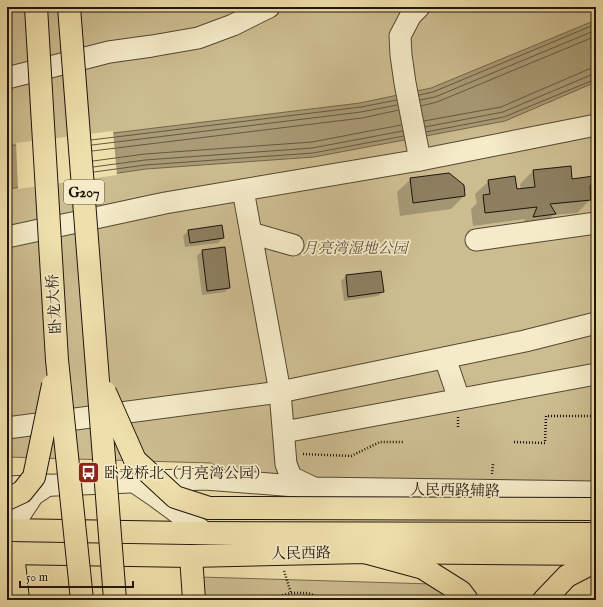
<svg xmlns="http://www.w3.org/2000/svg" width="603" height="607" font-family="'IM FELL English','Noto Serif SC',serif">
<rect width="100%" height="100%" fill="#efe0ab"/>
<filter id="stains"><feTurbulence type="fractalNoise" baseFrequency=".005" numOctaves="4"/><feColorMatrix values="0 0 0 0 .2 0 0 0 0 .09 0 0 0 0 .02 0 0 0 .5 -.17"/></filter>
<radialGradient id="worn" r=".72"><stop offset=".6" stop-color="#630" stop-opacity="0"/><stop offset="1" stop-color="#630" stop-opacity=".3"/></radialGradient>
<g fill="#ccbd90" stroke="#76684e">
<polygon points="7,7 596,7 596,492 245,483 211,463 7,457"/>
<polygon points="200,577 432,584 450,600 201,600"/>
</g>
<polygon fill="#a99b75" stroke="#72654b" points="596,20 596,82 505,121 314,157 146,169 7,189 7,146 360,103 431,88"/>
<polygon fill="#efe0ab" points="113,131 117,175 18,189 16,143"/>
<g fill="#0003">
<polygon points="570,167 572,180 589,186 590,200 577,213 553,215 542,226 520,229 525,219 473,226 471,209 477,203 475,194 489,181 516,191 521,190 520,184 533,171"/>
<polygon points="411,179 464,196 451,209 400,216 397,192"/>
<polygon points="222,226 223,238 218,243 185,247 183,236 188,231"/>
<polygon points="224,248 229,288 225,292 202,295 197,256 202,251"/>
<polygon points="380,272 383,292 378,296 344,301 341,281 346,276"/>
</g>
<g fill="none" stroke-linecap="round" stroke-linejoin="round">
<g stroke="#645841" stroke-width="1">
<polyline points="419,95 433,92 596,24"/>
<polyline points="420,100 435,97 596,30"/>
<polyline points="421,106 437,102 596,36"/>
<polyline points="424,121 501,107 589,69 596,68"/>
<polyline points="425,127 503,112 591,75 596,74"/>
<polyline points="426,132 504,117 596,79"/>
<polyline points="91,140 361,107 397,100"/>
<polyline points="92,145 361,112 397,105"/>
<polyline points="92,151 362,118 399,110"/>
<polyline points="93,161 145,154 312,142 401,125"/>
<polyline points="93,167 145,160 312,148 403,131"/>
<polyline points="94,172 145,165 313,153 404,136"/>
</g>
</g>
<g fill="#8c7e5f" stroke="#20140d">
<polygon points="571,166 572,179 594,176 594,181 590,186 591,200 550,204 556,214 533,217 537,207 485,213 483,195 490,194 488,180 515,176 517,189 535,187 533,170"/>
<polygon points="449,173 464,185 465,196 413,203 410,178"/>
<polygon points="222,225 224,238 190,243 188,230"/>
<polygon points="225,247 230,288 207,291 202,250"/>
<polygon points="381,271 384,292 348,297 346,275"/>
</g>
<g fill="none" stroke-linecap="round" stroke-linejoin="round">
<defs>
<g id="minor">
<polyline points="419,7 411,15 400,36 401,55 405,83 420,160"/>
<polyline points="7,78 109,52 152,46 198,38 233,25 269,7"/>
<polyline points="243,190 280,392 286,464 291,477 314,488 596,492"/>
<polyline points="251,233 293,245"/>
<polyline points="7,237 165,203 420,160 596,125"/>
<polyline points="476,240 596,223"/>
<polyline points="445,358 459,399"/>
<polyline points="7,428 280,392 525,341 596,323"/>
<polyline points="284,432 596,374"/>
<polyline points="133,481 155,496 205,533"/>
<polyline points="7,487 205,479 308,487"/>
<polyline points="10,530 33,495 48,485"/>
</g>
<g id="major">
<polyline points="7,530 187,533 596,534"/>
<polyline points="7,553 191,556 364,552 596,554"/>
<polyline points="13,553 18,600"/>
<polyline points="191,556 194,600"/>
</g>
<g id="highway">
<polyline points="364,552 423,568 461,592 467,600"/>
<polyline points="544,600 567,576 596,561"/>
</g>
</defs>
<use href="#minor" stroke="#544734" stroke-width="23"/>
<use href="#major" stroke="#20140d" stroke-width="24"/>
<use href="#highway" stroke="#20140d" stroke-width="24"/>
<g stroke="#20140d" stroke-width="2.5" stroke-dasharray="1 2" stroke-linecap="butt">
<polyline points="458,427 458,417"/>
<polyline points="514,442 545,443 546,416 596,416"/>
<polyline points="303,454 351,456 380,442 404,442"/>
<polyline points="492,474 493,464"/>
<polyline points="284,571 291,593"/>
<polyline points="265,600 291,593 308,593 326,600"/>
</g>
<use href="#minor" stroke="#f5ebc8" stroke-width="21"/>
<use href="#major" stroke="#efe0ab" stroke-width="22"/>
<use href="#highway" stroke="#efe0ab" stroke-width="22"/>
<defs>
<g id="highway-bridge">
<polyline points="36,7 57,360 82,600"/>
<polyline points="69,7 115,600"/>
<polyline points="105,392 135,460 175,497 209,508 596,509"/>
<polyline points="7,499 22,492 34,477 53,385"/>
</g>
</defs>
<use href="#highway-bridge" stroke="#20140d" stroke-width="24" stroke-linecap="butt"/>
<use href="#highway-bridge" stroke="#efe0ab" stroke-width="22"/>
</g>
<defs>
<symbol id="bus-square" viewBox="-11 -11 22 22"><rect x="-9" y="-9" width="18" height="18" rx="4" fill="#8f2418" stroke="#f5ebc8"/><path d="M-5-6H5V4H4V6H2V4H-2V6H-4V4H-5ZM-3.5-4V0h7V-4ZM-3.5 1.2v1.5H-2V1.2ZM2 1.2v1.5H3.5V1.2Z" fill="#fff"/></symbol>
</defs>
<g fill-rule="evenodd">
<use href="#bus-square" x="76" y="460" width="25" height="25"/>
</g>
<g text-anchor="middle" stroke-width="3.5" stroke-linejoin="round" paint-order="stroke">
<rect fill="#f5ebc8" stroke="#605445" stroke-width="1" x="64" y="180" width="40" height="24" rx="3"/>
<g font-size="14" font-weight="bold" fill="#20140d">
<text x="84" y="197">G207</text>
</g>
<g font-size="15" font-style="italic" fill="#5c4f3b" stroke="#f5ebc8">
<text x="355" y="253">月亮湾湿地公园</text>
</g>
<g font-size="15" fill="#20140d" stroke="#f5ebc8">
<text transform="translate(54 304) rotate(-94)" y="5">卧龙大桥</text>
<text transform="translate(455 490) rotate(1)" y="5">人民西路辅路</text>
<text transform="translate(301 553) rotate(-1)" y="5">人民西路</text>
</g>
<g font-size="15" fill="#20140d" stroke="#f5ebc8" text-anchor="start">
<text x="104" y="478">卧龙桥北（月亮湾公园）</text>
</g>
</g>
<rect width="603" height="607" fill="none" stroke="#efe0ab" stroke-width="24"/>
<rect x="8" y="8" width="587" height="591" fill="none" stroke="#20140d" stroke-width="2"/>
<rect x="12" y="12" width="579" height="583" fill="none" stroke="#20140d"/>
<path d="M20 581v6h113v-6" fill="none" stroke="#20140d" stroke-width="2"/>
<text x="26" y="581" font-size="12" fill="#20140d" stroke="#f5ebc8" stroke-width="3" paint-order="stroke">50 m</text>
<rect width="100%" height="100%" filter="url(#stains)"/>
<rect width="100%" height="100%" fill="url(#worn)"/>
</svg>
